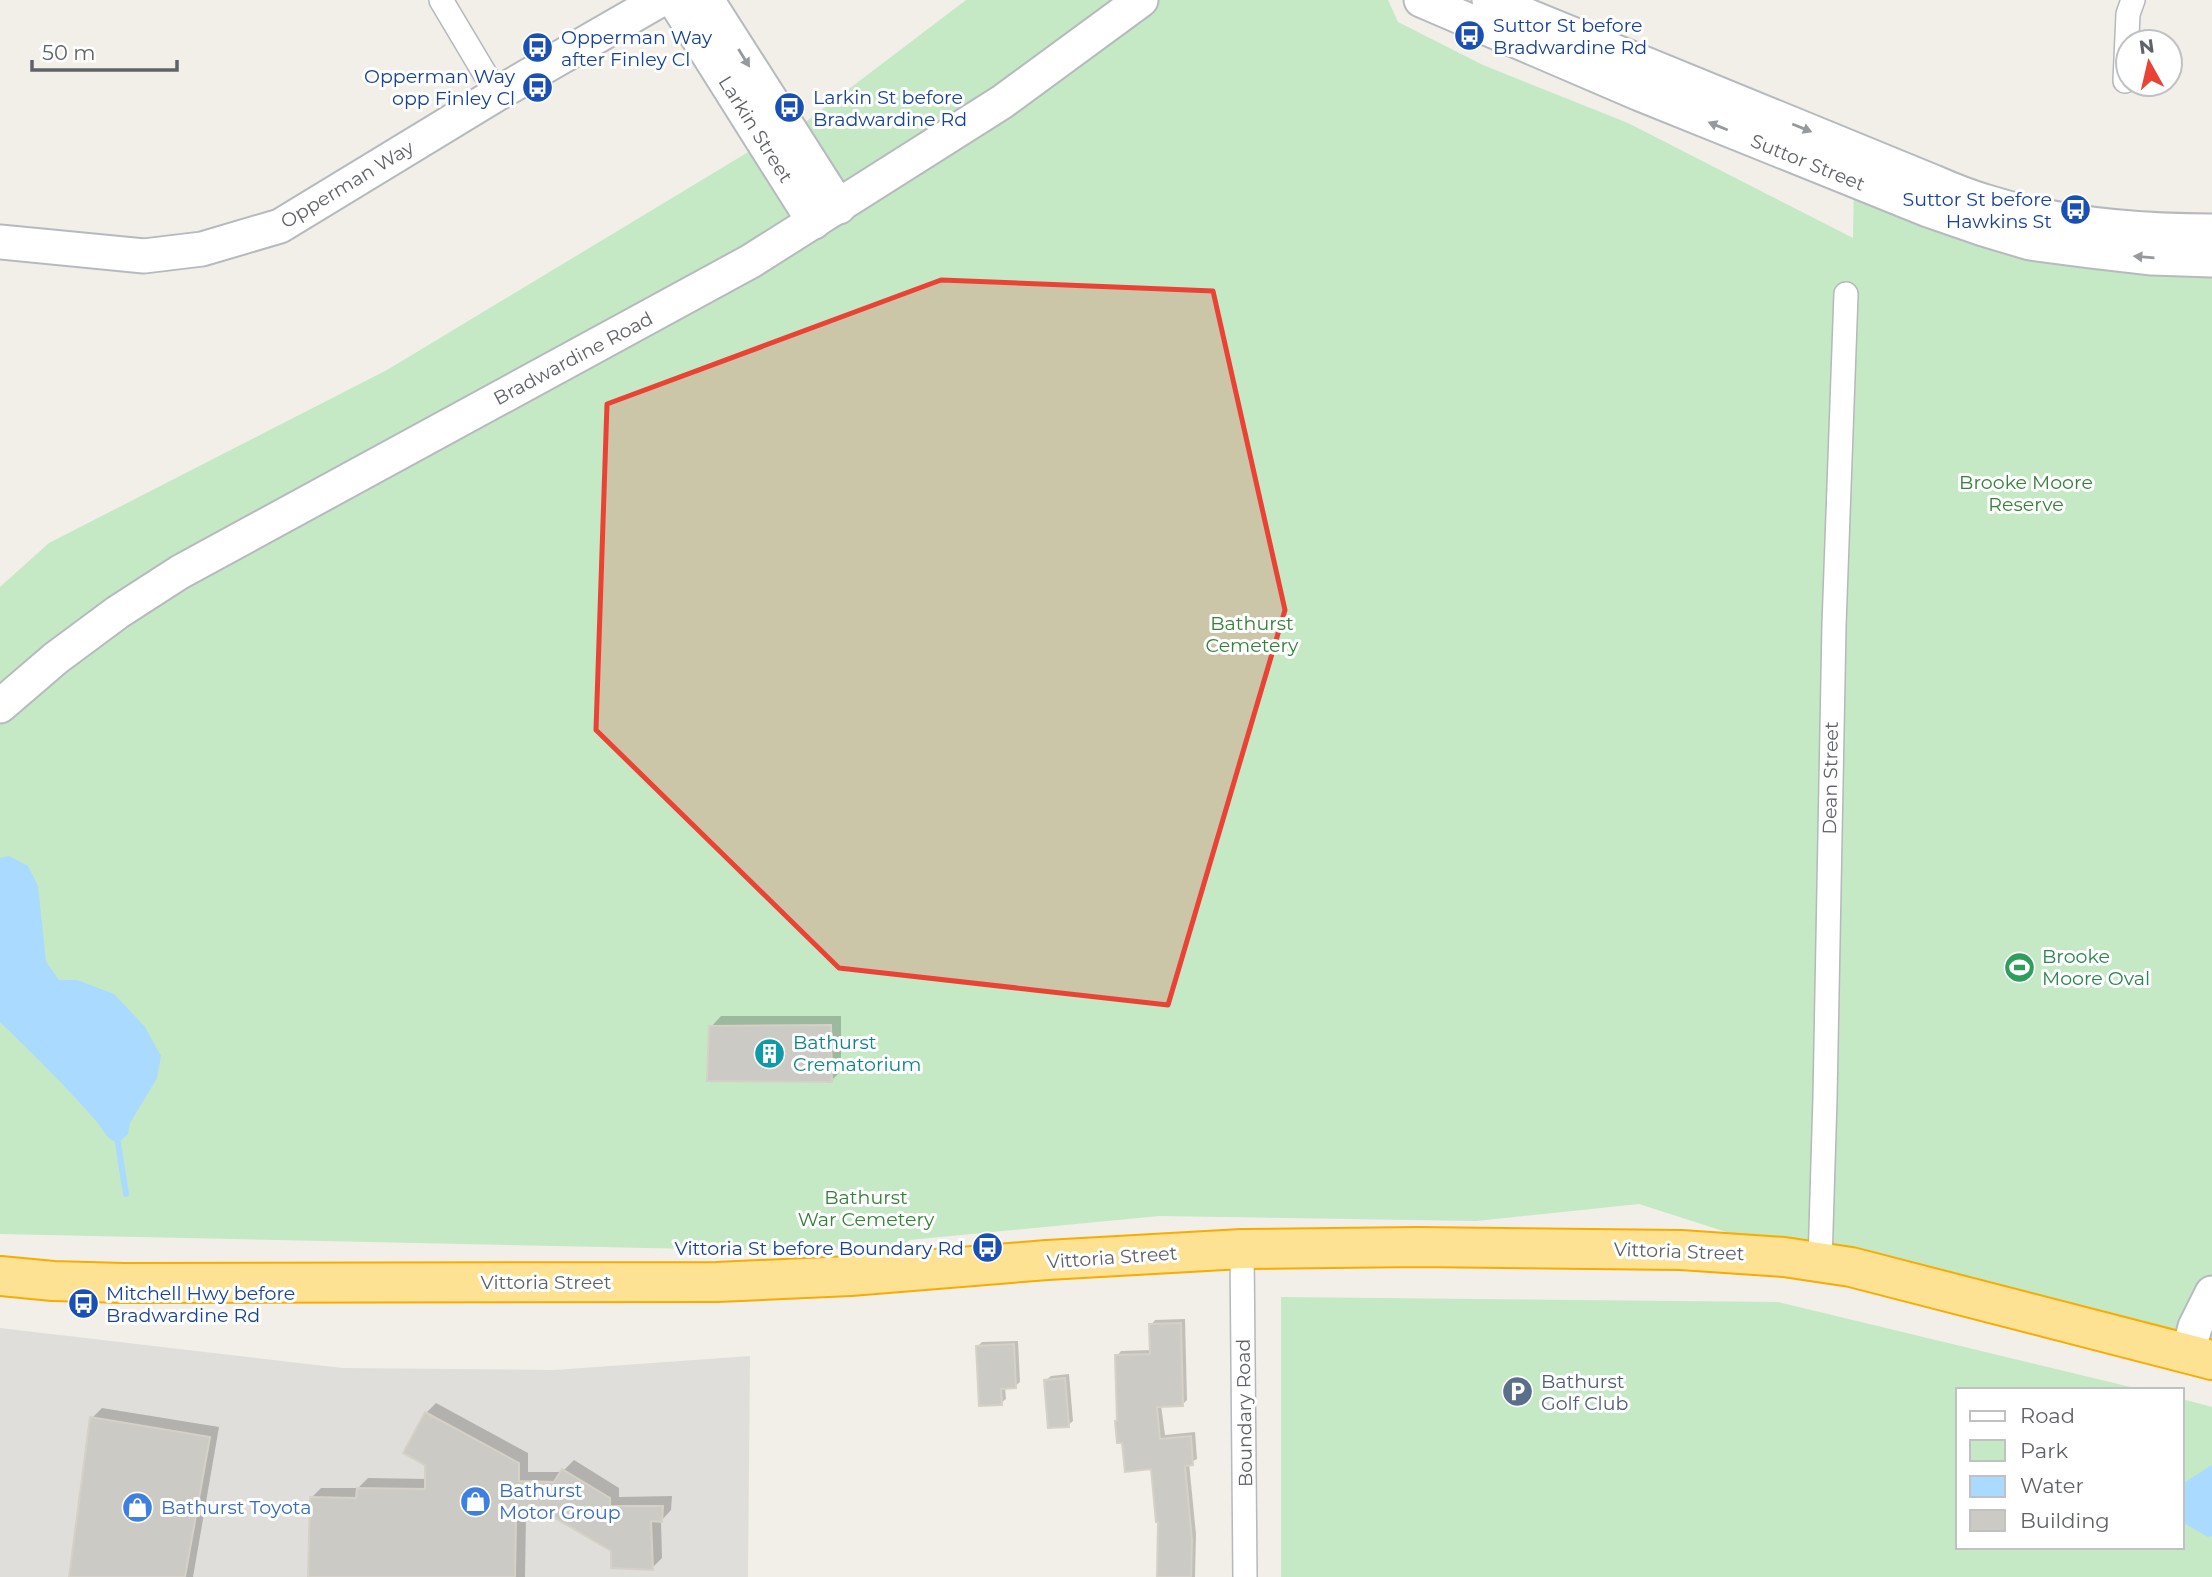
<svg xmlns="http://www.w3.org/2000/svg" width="2212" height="1577" font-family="Montserrat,sans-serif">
<rect width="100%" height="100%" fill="#f1efe8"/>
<polygon fill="#e0deda" points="0,1328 342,1368 554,1370 750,1356 748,1577 0,1577"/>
<g fill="#c5e8c5">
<polygon points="966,0 1388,0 1398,22 1483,65 1628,123 1853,238 1854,181 2212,260 2212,1360 1820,1262 1639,1204 1476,1221 1159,1216 909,1240 905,1248 740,1250 0,1234 0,587 49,543 387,370 765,142 791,133"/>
<polygon points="1281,1297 1778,1302 2143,1390 1958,1390 1958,1547 2182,1547 2182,1399 2212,1407 2212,1577 1281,1577"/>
</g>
<g fill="#aadaff">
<path d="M 9,856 L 28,866 L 38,886 L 46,962 L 59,980 L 77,980 L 114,994 L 145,1027 L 161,1056 L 157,1078 L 130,1123 L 128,1134 L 118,1143 C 106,1139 104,1130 96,1121 C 66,1086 33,1054 0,1022 L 0,858 Z"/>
<polygon points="2212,1465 2212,1536 2208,1537 2182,1522 2182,1484"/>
</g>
<g fill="#0003">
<polygon points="721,1016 841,1016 841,1071 831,1081 711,1027"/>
<polygon points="1185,1319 1187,1400 1183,1404 1161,1405 1165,1435 1195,1432 1197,1459 1189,1463 1196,1534 1195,1577 1158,1577 1160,1520 1152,1467 1119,1419 1117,1356 1121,1351 1152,1350 1151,1325 1155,1320"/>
<polygon points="1018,1341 1020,1382 1015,1386 1005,1387 1006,1399 1001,1403 977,1347 982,1342"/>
<polygon points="1069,1374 1073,1421 1068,1425 1046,1380 1051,1376"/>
<polygon points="436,1403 528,1453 528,1472 562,1472 574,1460 619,1488 619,1497 672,1496 671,1510 661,1521 662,1558 652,1568 613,1550 556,1516 526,1516 525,1577 310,1577 311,1498 321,1488 358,1488 368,1478 427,1479 426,1413"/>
<polygon points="102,1408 219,1427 193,1577 71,1577 92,1418"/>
</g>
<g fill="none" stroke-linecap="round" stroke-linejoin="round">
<polyline stroke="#aadaff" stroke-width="6" points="117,1137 126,1194"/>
</g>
<g fill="#cccac5" stroke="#d6d1c6" stroke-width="2">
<polygon points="831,1025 832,1082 707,1081 709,1026"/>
<polygon points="1181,1323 1183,1406 1157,1407 1160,1439 1191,1436 1193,1465 1185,1466 1192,1540 1191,1577 1157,1577 1158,1522 1156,1522 1151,1469 1125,1472 1122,1443 1117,1443 1115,1421 1117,1421 1115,1355 1150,1354 1149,1324"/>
<polygon points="1014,1344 1016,1388 1001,1389 1002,1405 979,1406 976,1346"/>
<polygon points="1065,1378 1069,1427 1048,1428 1044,1380"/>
<polygon points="425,1412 519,1463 519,1481 554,1482 562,1469 610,1498 610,1506 663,1506 662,1522 651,1521 653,1570 611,1568 611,1551 555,1518 516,1517 515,1577 308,1577 310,1497 356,1498 357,1488 425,1489 425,1465 403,1453"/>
<polygon points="90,1417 210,1437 185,1577 69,1577"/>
</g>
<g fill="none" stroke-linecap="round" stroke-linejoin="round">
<defs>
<g id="street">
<polyline points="441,0 497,94"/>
<polyline points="2125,81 2128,14 2133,0"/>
<polyline points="1242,1249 1245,1577"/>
<polyline points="1820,1262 1825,1098 1834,625 1846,294"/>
</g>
<g id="secondary">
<polyline points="674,0 814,222"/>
<polyline points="707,0 839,207"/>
<polyline points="1421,0 1640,94 1928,210 1983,229 2030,243 2090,251 2152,258 2212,260"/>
<path d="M 1489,0 L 1934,182 C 1950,189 1967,196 1984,201 C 2056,224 2137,231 2212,231"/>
<polyline points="0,242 144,256 202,249 280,226 497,94 660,0"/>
<polyline points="0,706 56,658 118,612 180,572 751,261 1002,102 1141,0"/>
<polyline points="2188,1354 2195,1327 2212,1293"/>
</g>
<polyline id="highway" points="0,1276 53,1281 123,1283 717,1282 850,1276 1047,1260 1242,1249 1417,1247 1681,1250 1784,1257 1851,1267 2212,1360"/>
</defs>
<use href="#street" stroke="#b5b8bc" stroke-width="26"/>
<use href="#secondary" stroke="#b6babf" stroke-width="37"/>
<use href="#highway" stroke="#f9ab00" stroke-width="42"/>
<use href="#street" stroke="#fff" stroke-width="23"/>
<use href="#secondary" stroke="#fff" stroke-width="33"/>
<use href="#highway" stroke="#fde293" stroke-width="38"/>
</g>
<defs><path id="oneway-solid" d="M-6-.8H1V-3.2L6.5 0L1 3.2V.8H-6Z" transform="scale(1.75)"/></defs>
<g fill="#979a9d">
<use href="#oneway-solid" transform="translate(744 58) rotate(58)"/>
<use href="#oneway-solid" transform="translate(1718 126) rotate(-158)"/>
<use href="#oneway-solid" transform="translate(1802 128) rotate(22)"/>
<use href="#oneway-solid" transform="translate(2144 257) rotate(-175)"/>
</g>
<path fill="#ea4335" fill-opacity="0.2" stroke="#ea4335" stroke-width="5" stroke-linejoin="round" d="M 941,280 L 1213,291 L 1285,610 L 1168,1005 L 839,968 L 596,730 L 607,404 Z"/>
<defs>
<symbol id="bus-disc" viewBox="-11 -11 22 22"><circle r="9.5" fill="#1a4fb4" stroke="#fff"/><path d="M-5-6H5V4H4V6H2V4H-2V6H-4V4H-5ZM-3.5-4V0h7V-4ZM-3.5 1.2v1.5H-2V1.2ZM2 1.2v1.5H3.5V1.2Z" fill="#fff"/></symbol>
<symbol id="stadium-disc" viewBox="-11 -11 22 22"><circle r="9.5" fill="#2e9e5b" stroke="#fff"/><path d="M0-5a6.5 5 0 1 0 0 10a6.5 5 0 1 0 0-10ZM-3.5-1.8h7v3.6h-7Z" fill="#fff"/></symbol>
<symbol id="building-disc" viewBox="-11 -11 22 22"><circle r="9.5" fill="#0f9aa8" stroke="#fff"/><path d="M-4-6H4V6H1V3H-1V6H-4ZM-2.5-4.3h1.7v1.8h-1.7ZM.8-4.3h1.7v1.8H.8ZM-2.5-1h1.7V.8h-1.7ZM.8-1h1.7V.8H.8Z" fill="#fff"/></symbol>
<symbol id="parking-disc" viewBox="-11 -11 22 22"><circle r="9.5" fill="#5c6f8a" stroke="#fff"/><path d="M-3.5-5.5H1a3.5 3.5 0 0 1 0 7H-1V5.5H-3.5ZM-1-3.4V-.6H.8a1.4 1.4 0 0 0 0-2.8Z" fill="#fff"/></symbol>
<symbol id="shop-disc" viewBox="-11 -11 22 22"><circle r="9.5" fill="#3f7fe0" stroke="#fff"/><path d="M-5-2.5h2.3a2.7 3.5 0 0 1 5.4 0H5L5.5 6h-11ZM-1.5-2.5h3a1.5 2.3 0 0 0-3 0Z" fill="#fff"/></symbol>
</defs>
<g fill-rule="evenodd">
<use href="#bus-disc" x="1452" y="18" width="35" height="35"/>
<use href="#bus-disc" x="520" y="30" width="35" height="35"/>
<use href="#bus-disc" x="520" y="70" width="35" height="35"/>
<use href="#bus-disc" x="772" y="90" width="35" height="35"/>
<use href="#bus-disc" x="2058" y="192" width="35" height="35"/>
<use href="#stadium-disc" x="2002" y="950" width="35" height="35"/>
<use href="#building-disc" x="752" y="1036" width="35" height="35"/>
<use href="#bus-disc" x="970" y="1230" width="35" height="35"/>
<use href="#bus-disc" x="66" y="1286" width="35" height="35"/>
<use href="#parking-disc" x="1500" y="1374" width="35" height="35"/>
<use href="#shop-disc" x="458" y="1484" width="35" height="35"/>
<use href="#shop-disc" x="120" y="1490" width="35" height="35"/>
</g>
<g text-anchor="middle" stroke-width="6" stroke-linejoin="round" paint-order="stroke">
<g font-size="19" fill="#164399" stroke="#fff" text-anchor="start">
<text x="1493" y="32">Suttor St before<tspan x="1493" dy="22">Bradwardine Rd</tspan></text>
<text x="561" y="44">Opperman Way<tspan x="561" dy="22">after Finley Cl</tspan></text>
<text x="515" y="83" text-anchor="end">Opperman Way<tspan x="515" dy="22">opp Finley Cl</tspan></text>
<text x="813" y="104">Larkin St before<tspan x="813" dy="22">Bradwardine Rd</tspan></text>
<text x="2052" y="206" text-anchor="end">Suttor St before<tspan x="2052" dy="22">Hawkins St</tspan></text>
<text x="964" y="1255" text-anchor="end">Vittoria St before Boundary Rd</text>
<text x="106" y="1300">Mitchell Hwy before<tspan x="106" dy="22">Bradwardine Rd</tspan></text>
</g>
<g font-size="19" fill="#5f6368" stroke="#fff">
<text transform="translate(756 129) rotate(58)" y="7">Larkin Street</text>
<text transform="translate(1808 162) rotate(22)" y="7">Suttor Street</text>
<text transform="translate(347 184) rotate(-31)" y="7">Opperman Way</text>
<text transform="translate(573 358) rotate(-28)" y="7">Bradwardine Road</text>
<text transform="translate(1830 778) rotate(-89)" y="7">Dean Street</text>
<text transform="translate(1679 1251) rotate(2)" y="7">Vittoria Street</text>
<text transform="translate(1112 1257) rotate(-4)" y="7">Vittoria Street</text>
<text x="546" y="1289">Vittoria Street</text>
<text transform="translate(1244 1413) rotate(-91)" y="7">Boundary Road</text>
</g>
<g font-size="19" fill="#348238" stroke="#fff">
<text x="2026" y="489">Brooke Moore<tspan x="2026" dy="22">Reserve</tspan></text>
<text x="1252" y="630">Bathurst<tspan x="1252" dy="22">Cemetery</tspan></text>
<text x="866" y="1204">Bathurst<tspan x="866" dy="22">War Cemetery</tspan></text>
</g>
<g font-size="19" fill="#27864d" stroke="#fff" text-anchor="start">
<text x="2042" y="963">Brooke<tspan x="2042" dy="22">Moore Oval</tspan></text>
</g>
<g font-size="19" fill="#0d838f" stroke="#fff" text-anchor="start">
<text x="793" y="1049">Bathurst<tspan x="793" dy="22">Crematorium</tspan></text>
</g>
<g font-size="19" fill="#4e5e75" stroke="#fff" text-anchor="start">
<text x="1541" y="1388">Bathurst<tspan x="1541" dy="22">Golf Club</tspan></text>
</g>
<g font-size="19" fill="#366cbe" stroke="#fff" text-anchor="start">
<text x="499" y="1497">Bathurst<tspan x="499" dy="22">Motor Group</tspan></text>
<text x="161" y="1514">Bathurst Toyota</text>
</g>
</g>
<rect x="1956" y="1388" width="228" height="161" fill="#ffffff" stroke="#bfc1c3" stroke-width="2"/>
<rect x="1970" y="1411" width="35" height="10" fill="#ffffff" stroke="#bfc1c3" stroke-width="2"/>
<text x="2020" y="1423" font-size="21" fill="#5f6368">Road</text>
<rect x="1970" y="1440" width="35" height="21" fill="#c5e8c5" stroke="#bfc1c3" stroke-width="2"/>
<text x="2020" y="1458" font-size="21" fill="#5f6368">Park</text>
<rect x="1970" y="1476" width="35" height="21" fill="#aadaff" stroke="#bfc1c3" stroke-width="2"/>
<text x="2020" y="1493" font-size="21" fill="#5f6368">Water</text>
<rect x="1970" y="1510" width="35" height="21" fill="#cccac5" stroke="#bfc1c3" stroke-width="2"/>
<text x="2020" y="1528" font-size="21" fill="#5f6368">Building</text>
<g transform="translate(2149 63) rotate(352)"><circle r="33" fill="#ffffff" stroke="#bfc1c3" stroke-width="2"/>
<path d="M0-5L12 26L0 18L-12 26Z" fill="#ea4335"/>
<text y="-10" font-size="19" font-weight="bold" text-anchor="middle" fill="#5f6368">N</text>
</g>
<path d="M32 60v10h145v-10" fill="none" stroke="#5f6368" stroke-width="3.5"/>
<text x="42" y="60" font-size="21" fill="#5f6368" stroke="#ffffff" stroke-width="5" paint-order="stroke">50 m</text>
</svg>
